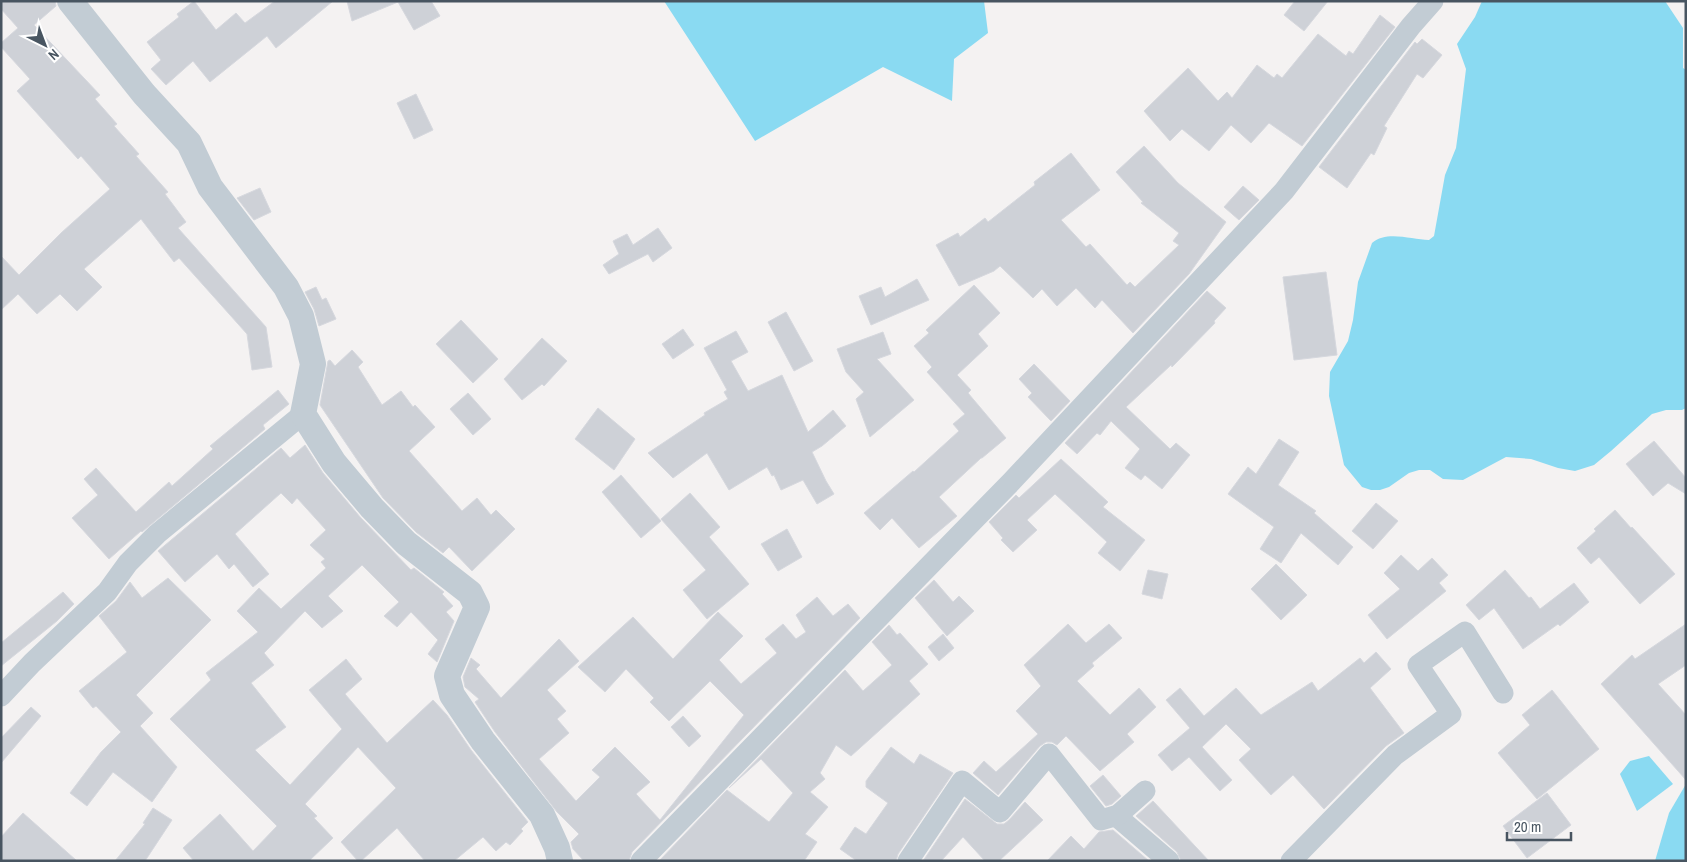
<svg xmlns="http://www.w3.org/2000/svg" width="1687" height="862" font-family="'Archivo Narrow',sans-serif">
<rect width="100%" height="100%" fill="#f4f2f2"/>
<g fill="#8adaf2">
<polygon points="664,1 984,1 988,33 954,59 952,101 883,67 755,141"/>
<path d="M 1482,1 L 1665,1 L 1683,28 L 1683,68 L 1686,70 L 1686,408 L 1682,410 L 1666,410 L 1652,414 L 1611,451 L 1594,465 L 1575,471 L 1558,468 L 1531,459 L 1506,457 L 1463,480 L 1443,479 L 1430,470 L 1419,470 L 1409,473 L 1389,487 L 1380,490 L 1371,490 L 1362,487 L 1344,465 L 1329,396 L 1330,372 L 1348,341 L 1353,320 L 1358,282 L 1372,243 C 1387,230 1412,240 1429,240 L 1434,236 L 1445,175 L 1456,148 L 1459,126 L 1466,69 L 1457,44 L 1475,17 Z"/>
<polygon points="1649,756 1673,784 1637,811 1620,774 1630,761"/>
<polygon points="1686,784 1686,861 1655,861 1669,813"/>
</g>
<g fill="#ced1d7" stroke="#d6d8de">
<polygon points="1,1 55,1 56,6 34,25 100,95 95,99 117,124 114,126 139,154 136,156 168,192 165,194 186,222 178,228 266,327 272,367 252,370 247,334 179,258 174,262 141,219 84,269 102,287 77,311 60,294 37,314 18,294 1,310 1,256 19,275 61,233 110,189 81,156 78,159 17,91 30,79 1,47 1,43 18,28 1,9"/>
<polygon points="194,1 216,30 236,13 245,23 275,1 333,1 276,48 267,36 210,82 193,61 166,85 151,69 161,60 147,42 179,17 177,14"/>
<polygon points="347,1 431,1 440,16 414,30 398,2 352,21"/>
<polygon points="1295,1 1328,1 1304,31 1284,15"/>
<polygon points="1380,15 1395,27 1302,146 1269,123 1251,143 1231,125 1209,151 1182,129 1170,141 1144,111 1188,68 1218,101 1227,92 1232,98 1257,65 1274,78 1277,74 1282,78 1318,34 1346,56 1349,51 1353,54"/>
<polygon points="1422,39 1442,55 1423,78 1417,74 1384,126 1387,128 1374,155 1371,153 1347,188 1319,167 1415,42 1417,44"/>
<polygon points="416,94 433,130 414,139 397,103"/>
<polygon points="1144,146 1178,183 1226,222 1189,274 1133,333 1102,300 1095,308 1076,288 1057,306 1042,289 1033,298 1000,266 994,271 959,286 936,245 958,233 960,237 985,218 988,222 1035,185 1034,182 1071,153 1100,190 1061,220 1086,247 1090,244 1127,285 1130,282 1135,287 1179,245 1173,241 1179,233 1141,203 1143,202 1116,172"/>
<polygon points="1243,186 1259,200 1239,220 1224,207"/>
<polygon points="260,188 271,212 254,220 237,198"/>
<polygon points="658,228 672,248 653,262 648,254 609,274 603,265 619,254 613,241 627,234 633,245"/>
<polygon points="1326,272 1337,355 1294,360 1283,277"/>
<polygon points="917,279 929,300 871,325 859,296 881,287 885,297"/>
<polygon points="974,285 1000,313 978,334 988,346 957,375 971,390 968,393 1006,438 982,458 981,458 939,497 957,516 919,548 892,518 880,530 864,513 913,471 914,472 959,431 953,424 965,414 927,372 932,367 914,346 929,333 926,330"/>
<polygon points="316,287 322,300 326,298 336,319 319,326 314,309 305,292"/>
<polygon points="1207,291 1226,308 1214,321 1215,323 1172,367 1171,365 1126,407 1170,449 1176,443 1190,455 1162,489 1145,475 1141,480 1125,468 1140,449 1111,421 1100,435 1097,433 1077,454 1065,443"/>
<polygon points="786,312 813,361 794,371 768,322"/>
<polygon points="461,320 498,359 473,383 436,344"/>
<polygon points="683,329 694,345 673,359 662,344"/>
<polygon points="736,331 748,352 731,361 748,391 782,375 808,432 833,410 846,426 822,446 812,452 826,481 834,494 817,504 803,480 781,490 774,475 772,476 767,467 729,490 707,453 673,478 648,453 705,415 704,413 728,399 724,392 727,390 704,348"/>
<polygon points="883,332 891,354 877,359 914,400 870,437 856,399 864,392 846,372 837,349"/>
<polygon points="542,338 567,361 544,386 542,384 522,400 504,379"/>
<polygon points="352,350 363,362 358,367 382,405 401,391 413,407 415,405 435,427 409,451 462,511 477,498 491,515 496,510 515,529 472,571 449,547 443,553 416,532 383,498 320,405 328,361 330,360 335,366"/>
<polygon points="1034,364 1070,401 1051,421 1028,397 1032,393 1019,379"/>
<polygon points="278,390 289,404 263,425 265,429 142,532 141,531 109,559 72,518 98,495 84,479 96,468 136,512 169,482 172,486 213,449 210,446"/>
<polygon points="468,393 491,419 473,435 450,409"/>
<polygon points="598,408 635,439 614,470 575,439"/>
<polygon points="1279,439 1299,452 1278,485 1316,511 1314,513 1353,547 1338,565 1301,533 1281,563 1260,549 1274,527 1228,494 1248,467 1256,474"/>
<polygon points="1654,441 1686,478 1686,494 1668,483 1653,496 1626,464"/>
<polygon points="305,445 323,473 361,518 411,570 414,568 444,592 442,594 453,606 446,612 454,621 437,662 428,654 438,640 411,612 397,627 384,616 399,602 362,565 328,596 343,611 322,628 305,611 264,653 274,665 251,683 286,727 255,750 290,785 342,729 309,690 346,659 362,679 345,694 387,743 433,700 447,715 471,750 528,822 521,829 523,831 510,845 506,842 496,851 483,837 454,861 425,861 397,828 361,861 358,861 341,842 396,788 358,747 305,804 317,816 314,818 333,838 309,861 194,861 183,848 220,814 253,851 277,826 170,719 211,680 206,673 258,632 237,611 259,588 281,609 326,568 321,562 325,559 310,545 326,530 297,498 292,504 281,493 235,534 269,574 253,587 234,564 229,569 217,554 185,582 158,551 281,448 290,458"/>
<polygon points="1061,459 1108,502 1103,507 1145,540 1120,571 1098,553 1107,542 1055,494 1027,520 1037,530 1013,552 1001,540 1003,538 989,522 1016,495 1019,498"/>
<polygon points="621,475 661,521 641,538 602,492"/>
<polygon points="690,493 720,527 709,537 749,584 707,619 683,590 706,570 661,519"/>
<polygon points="1376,503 1398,521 1373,549 1352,531"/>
<polygon points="1615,510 1631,528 1632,527 1675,574 1640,604 1599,557 1591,564 1577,548 1596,531 1594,529"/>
<polygon points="787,529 802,557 778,571 761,544"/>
<polygon points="1401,555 1418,571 1432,558 1448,575 1439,583 1446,591 1387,639 1368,615 1400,589 1384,573"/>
<polygon points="1276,564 1307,595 1281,620 1251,589"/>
<polygon points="1148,570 1168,574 1162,599 1142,594"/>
<polygon points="1505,570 1529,598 1531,597 1540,609 1574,583 1589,602 1560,626 1558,624 1523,649 1494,608 1479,620 1466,605"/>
<polygon points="168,578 211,620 136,695 153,713 140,726 177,767 152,802 113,772 87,806 70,793 101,752 121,732 96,706 93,708 79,691 127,652 99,616 116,601 130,582 142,598"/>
<polygon points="934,580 953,602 959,596 974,611 947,636 915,598"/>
<polygon points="63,592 74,604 57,621 1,666 1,643"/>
<polygon points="817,597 833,616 848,604 860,618 632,852 629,861 584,861 573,849 571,842 579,834 557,812 495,732 475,702 479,699 465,687 463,677 471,658 480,665 476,669 501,698 559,639 579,661 547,690 566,711 557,719 569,733 539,759 576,801 600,777 592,770 615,747 650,782 636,794 660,820 744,715 710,681 669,721 650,702 654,698 626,669 605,692 578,667 633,617 673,659 718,612 743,636 719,660 741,684 777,653 765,639 783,624 796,639 806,632 796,615"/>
<polygon points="1068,624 1086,643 1109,624 1122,638 1092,663 1094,666 1077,681 1110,715 1139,688 1156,707 1127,734 1134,742 1100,771 1066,736 1057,745 1052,742 1046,742 1040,746 998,795 973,773 984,761 996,772 1038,734 1016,711 1041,686 1024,665"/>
<polygon points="1686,624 1686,665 1658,684 1686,715 1686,780 1601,684 1632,655 1635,659"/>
<polygon points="889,625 897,635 900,633 928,664 909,681 920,694 851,756 836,745 820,773 825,779 810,792 828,807 805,834 817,842 804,861 659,861 727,790 769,822 793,793 761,759 729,788 845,670 863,691 892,665 872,642"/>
<polygon points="943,634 954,648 939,661 928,647"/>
<polygon points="1376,652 1391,669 1370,688 1404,733 1386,746 1324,809 1293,775 1271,795 1239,760 1251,749 1226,724 1202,747 1232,780 1220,791 1189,757 1172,771 1158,755 1190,728 1166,700 1180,688 1204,716 1236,688 1261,715 1312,682 1318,691 1360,658 1364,663"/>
<polygon points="1552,690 1599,749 1537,799 1498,753 1530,725 1522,715"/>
<polygon points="31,707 41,716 1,763 1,738"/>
<polygon points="683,716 701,736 689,747 671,727"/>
<polygon points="891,747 914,764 920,754 953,773 898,854 896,861 857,861 840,849 855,827 866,834 888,803 866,787 866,781"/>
<polygon points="1103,775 1121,796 1112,804 1106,806 1090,786"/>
<polygon points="1547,793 1571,825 1527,858 1503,826"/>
<polygon points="965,799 997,824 1004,824 1009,820 1025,802 1043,820 999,861 985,861 963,837 941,861 923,861"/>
<polygon points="1153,801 1209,861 1181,861 1177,852 1136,816"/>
<polygon points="153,808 172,820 145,861 115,861 145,824 143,823"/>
<polygon points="23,813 77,861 1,861 1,837"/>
<polygon points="1113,830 1149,861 1047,861 1071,836 1084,849 1099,832"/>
</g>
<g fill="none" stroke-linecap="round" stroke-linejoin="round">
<g stroke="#c2ccd4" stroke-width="21">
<polyline points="1,696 32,663 107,592 128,563 157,534 303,414"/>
<polyline points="1118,815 1121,820 1169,861"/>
<polyline points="641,861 1012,481 1284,191 1411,26 1433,1"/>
<polyline points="908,861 962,781 1000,812 1049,754 1101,820 1118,815 1145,791"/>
<polyline points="1291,861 1395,755 1451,714 1418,665 1465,632 1503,693"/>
</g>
<polyline stroke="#c2ccd4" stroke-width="26" points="70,1 144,94 189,143 210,187 286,287 301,316 313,364 303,414 334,463 372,508 406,543 470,593 477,607 447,676 452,695 483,741 542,815 557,848 560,861"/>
</g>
<rect width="1687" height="862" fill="none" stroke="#485561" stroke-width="5"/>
<g transform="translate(45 45) rotate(138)" stroke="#ffffff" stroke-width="4" paint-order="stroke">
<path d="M0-4L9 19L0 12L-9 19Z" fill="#485561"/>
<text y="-8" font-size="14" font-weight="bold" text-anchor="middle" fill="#485561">N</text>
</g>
<path d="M1507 832v8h64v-8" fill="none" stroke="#485561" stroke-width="2.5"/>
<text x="1514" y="832" font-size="15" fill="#485561" stroke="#ffffff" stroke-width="4" paint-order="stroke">20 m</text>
</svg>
